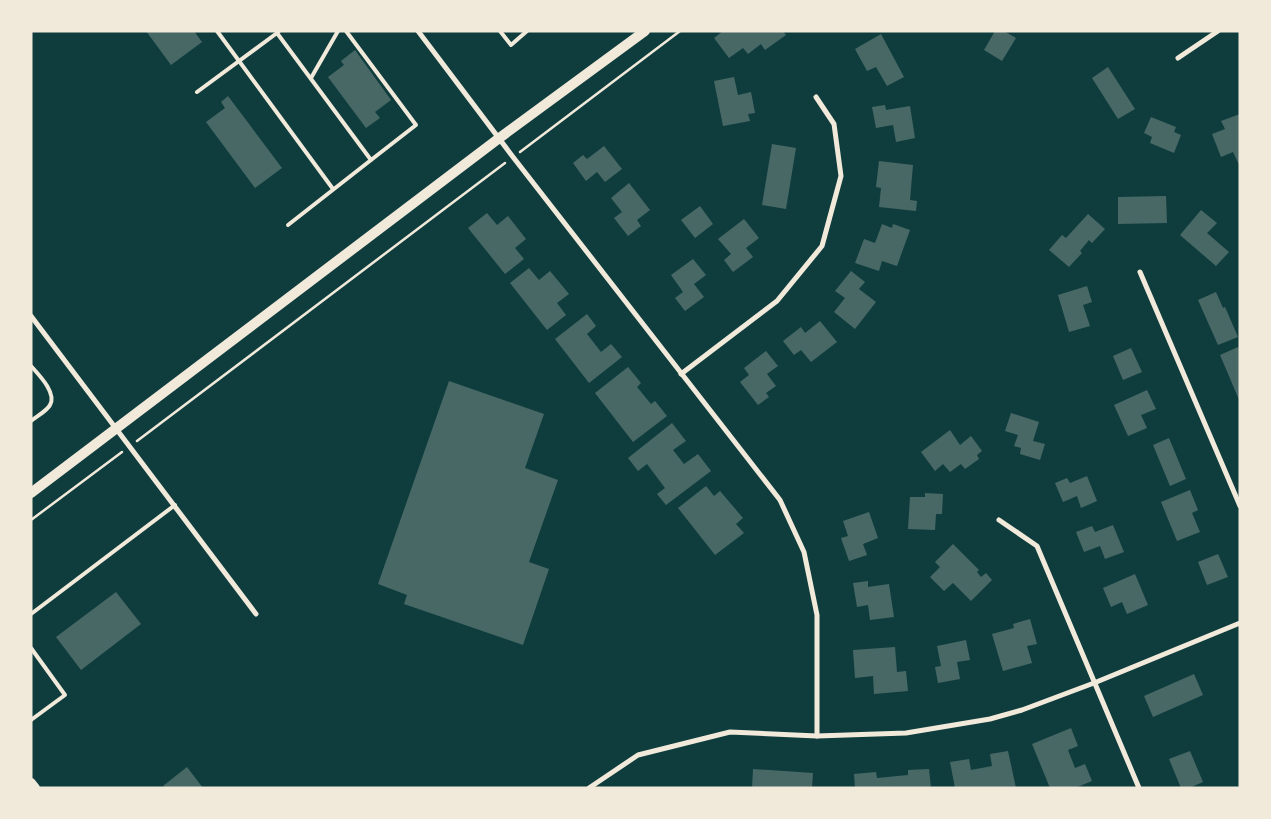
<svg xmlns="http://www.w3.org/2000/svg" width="1271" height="819" font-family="Raleway,sans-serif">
<rect width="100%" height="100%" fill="#0f3d3e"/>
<g fill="#486865">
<polygon points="146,31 194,31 202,42 171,65"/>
<polygon points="723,31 783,31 786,35 765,50 761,44 748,54 743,48 729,58 714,38"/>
<polygon points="995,31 1004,31 1016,38 1002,61 984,50"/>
<polygon points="881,34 904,77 887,86 876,67 867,71 855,49"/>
<polygon points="355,50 391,100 375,112 380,118 366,128 328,77 344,65 341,61"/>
<polygon points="1108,67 1135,109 1118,119 1092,78"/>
<polygon points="734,77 738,95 751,92 755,113 748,114 750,121 723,126 714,81"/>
<polygon points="228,96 282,168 255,188 206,122 225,108 221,102"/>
<polygon points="885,105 886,110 910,106 915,138 896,142 893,125 876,128 872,107"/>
<polygon points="1240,114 1240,167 1233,152 1221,157 1212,134 1225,129 1221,121"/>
<polygon points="1151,117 1176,127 1174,132 1181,135 1174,153 1150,143 1152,137 1144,133"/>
<polygon points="772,144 796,148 786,209 762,205"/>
<polygon points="604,146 622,169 605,182 597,172 586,181 573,163 583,155 587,159"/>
<polygon points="879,161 913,165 910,200 917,201 916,211 879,207 881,188 876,187"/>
<polygon points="629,183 650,210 637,220 641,226 628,236 614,218 622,212 611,198"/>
<polygon points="1166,196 1167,223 1118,224 1118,197"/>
<polygon points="700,206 713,224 695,238 681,220"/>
<polygon points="1201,210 1217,223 1207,233 1229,252 1216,266 1180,235"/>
<polygon points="487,213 497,225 508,216 526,239 515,248 524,259 505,274 468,228"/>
<polygon points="1088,214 1105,229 1092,243 1089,240 1080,251 1082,253 1069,267 1049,250 1062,235 1066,238"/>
<polygon points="744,219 759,238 746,248 753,257 733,272 724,260 731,254 718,239"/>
<polygon points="882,224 892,228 893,224 910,230 897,266 882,261 879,271 855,263 864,239 875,243"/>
<polygon points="693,259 706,275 694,284 704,297 685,311 675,298 683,292 671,275"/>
<polygon points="529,268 539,280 550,271 569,294 557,303 566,315 547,330 510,283"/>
<polygon points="851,271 865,282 859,289 876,302 855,329 834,312 845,298 835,291"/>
<polygon points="1087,286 1092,302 1083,305 1090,326 1069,332 1058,295"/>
<polygon points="1216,292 1223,308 1225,307 1238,337 1218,345 1198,300"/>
<polygon points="587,314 596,326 587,334 601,352 611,344 622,357 589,383 555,339"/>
<polygon points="820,321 837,342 811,362 801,350 794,355 783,341 801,327 805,333"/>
<polygon points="1238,347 1240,350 1240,402 1220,355"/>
<polygon points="1131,348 1142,372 1123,380 1113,356"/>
<polygon points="766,351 778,366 767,374 776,386 766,393 769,397 758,405 740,382 749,375 744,368"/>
<polygon points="628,367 641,383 637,387 651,404 655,401 667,416 633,442 595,393"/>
<polygon points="449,381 544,414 525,468 558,480 529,562 549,569 523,645 404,604 407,595 378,584"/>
<polygon points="1147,390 1156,409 1141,415 1147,428 1128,436 1114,405"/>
<polygon points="1011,413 1039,422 1033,441 1045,444 1040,460 1020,454 1021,448 1014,446 1018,435 1005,431"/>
<polygon points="672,423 686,441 673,450 684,464 698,454 711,471 666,505 657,494 665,488 647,464 638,471 628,458"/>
<polygon points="950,430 960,445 971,436 982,451 977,455 979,459 965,469 961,464 950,472 943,464 935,471 921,452"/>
<polygon points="1169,438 1186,479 1170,486 1153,445"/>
<polygon points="1087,476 1097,501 1081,508 1077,496 1063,502 1055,483 1067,478 1070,483"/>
<polygon points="706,486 714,496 720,491 743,518 736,524 744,533 715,555 678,508"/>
<polygon points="1190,490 1198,510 1192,513 1200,532 1177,541 1161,502"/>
<polygon points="925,493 943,494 942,514 936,514 935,530 908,529 910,497 925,497"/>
<polygon points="869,512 878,538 863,544 867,555 849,561 841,538 848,536 843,521"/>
<polygon points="1113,525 1124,552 1105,559 1100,546 1084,552 1076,532 1092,526 1095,532"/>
<polygon points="953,544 979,570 977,572 981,577 986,573 992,580 971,601 953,583 944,591 930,577 940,567 935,562"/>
<polygon points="1218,554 1228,577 1207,585 1198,562"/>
<polygon points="1135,574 1148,605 1127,614 1122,602 1111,607 1103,588"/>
<polygon points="868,581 868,587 889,584 894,617 870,620 868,605 857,607 853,583"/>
<polygon points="116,592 141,624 81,670 56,637"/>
<polygon points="1030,619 1037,644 1027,646 1032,663 1003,671 992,634 1014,628 1013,624"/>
<polygon points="966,640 970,660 957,662 960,679 938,683 935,667 941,666 937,646"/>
<polygon points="895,647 897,672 906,671 908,691 874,694 873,676 855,678 853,650"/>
<polygon points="1194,674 1203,695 1153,717 1144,696"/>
<polygon points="1071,728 1078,746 1068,750 1075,768 1085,764 1092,781 1075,788 1050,788 1032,744"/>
<polygon points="1008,751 1016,788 955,788 950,762 969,759 971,770 992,766 990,754"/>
<polygon points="1190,751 1203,782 1189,788 1181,788 1169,759"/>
<polygon points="187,767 203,788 165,788 163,786"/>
<polygon points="753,769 813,773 812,788 752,788"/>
<polygon points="929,769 931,788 855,788 854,774 876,772 877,778 908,775 908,770"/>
</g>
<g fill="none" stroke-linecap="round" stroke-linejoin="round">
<g stroke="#f1e9da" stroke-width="2.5">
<polyline points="520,152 680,31"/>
<polyline points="137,441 505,163"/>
<polyline points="31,520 122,452"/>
</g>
<g stroke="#f1e9da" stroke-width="4">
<polyline points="217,31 333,189"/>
<polyline points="279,31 277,33 371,160 416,125 346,31"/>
<polyline points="500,31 511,45 527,31"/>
<polyline points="311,78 338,31"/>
<polyline points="197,92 277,33"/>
<polyline points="288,225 371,160"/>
<path d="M 31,366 C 39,375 57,393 50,405 C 47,411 37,416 31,421"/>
<polyline points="31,614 175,505"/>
<polyline points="31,648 65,695 31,720"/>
</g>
<g stroke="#f1e9da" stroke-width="5">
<polyline points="418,31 513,157 780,500 804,552 817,615 817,736"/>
<polyline points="1178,58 1218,31"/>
<polyline points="1140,272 1240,506"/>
<polyline points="31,316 256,614"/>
<polyline points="681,374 777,301 822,246 841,176 834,124 816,97"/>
<polyline points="999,520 1037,546 1139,788"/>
<polyline points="589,788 638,755 730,732 817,736 906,733 990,719 1022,710 1094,683 1240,623"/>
</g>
<g stroke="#f1e9da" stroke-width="10">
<polyline points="31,493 498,139 645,31"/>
<polyline points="31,783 35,788"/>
</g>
</g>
<rect width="1271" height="819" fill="none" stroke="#f1e9da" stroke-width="65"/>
</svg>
